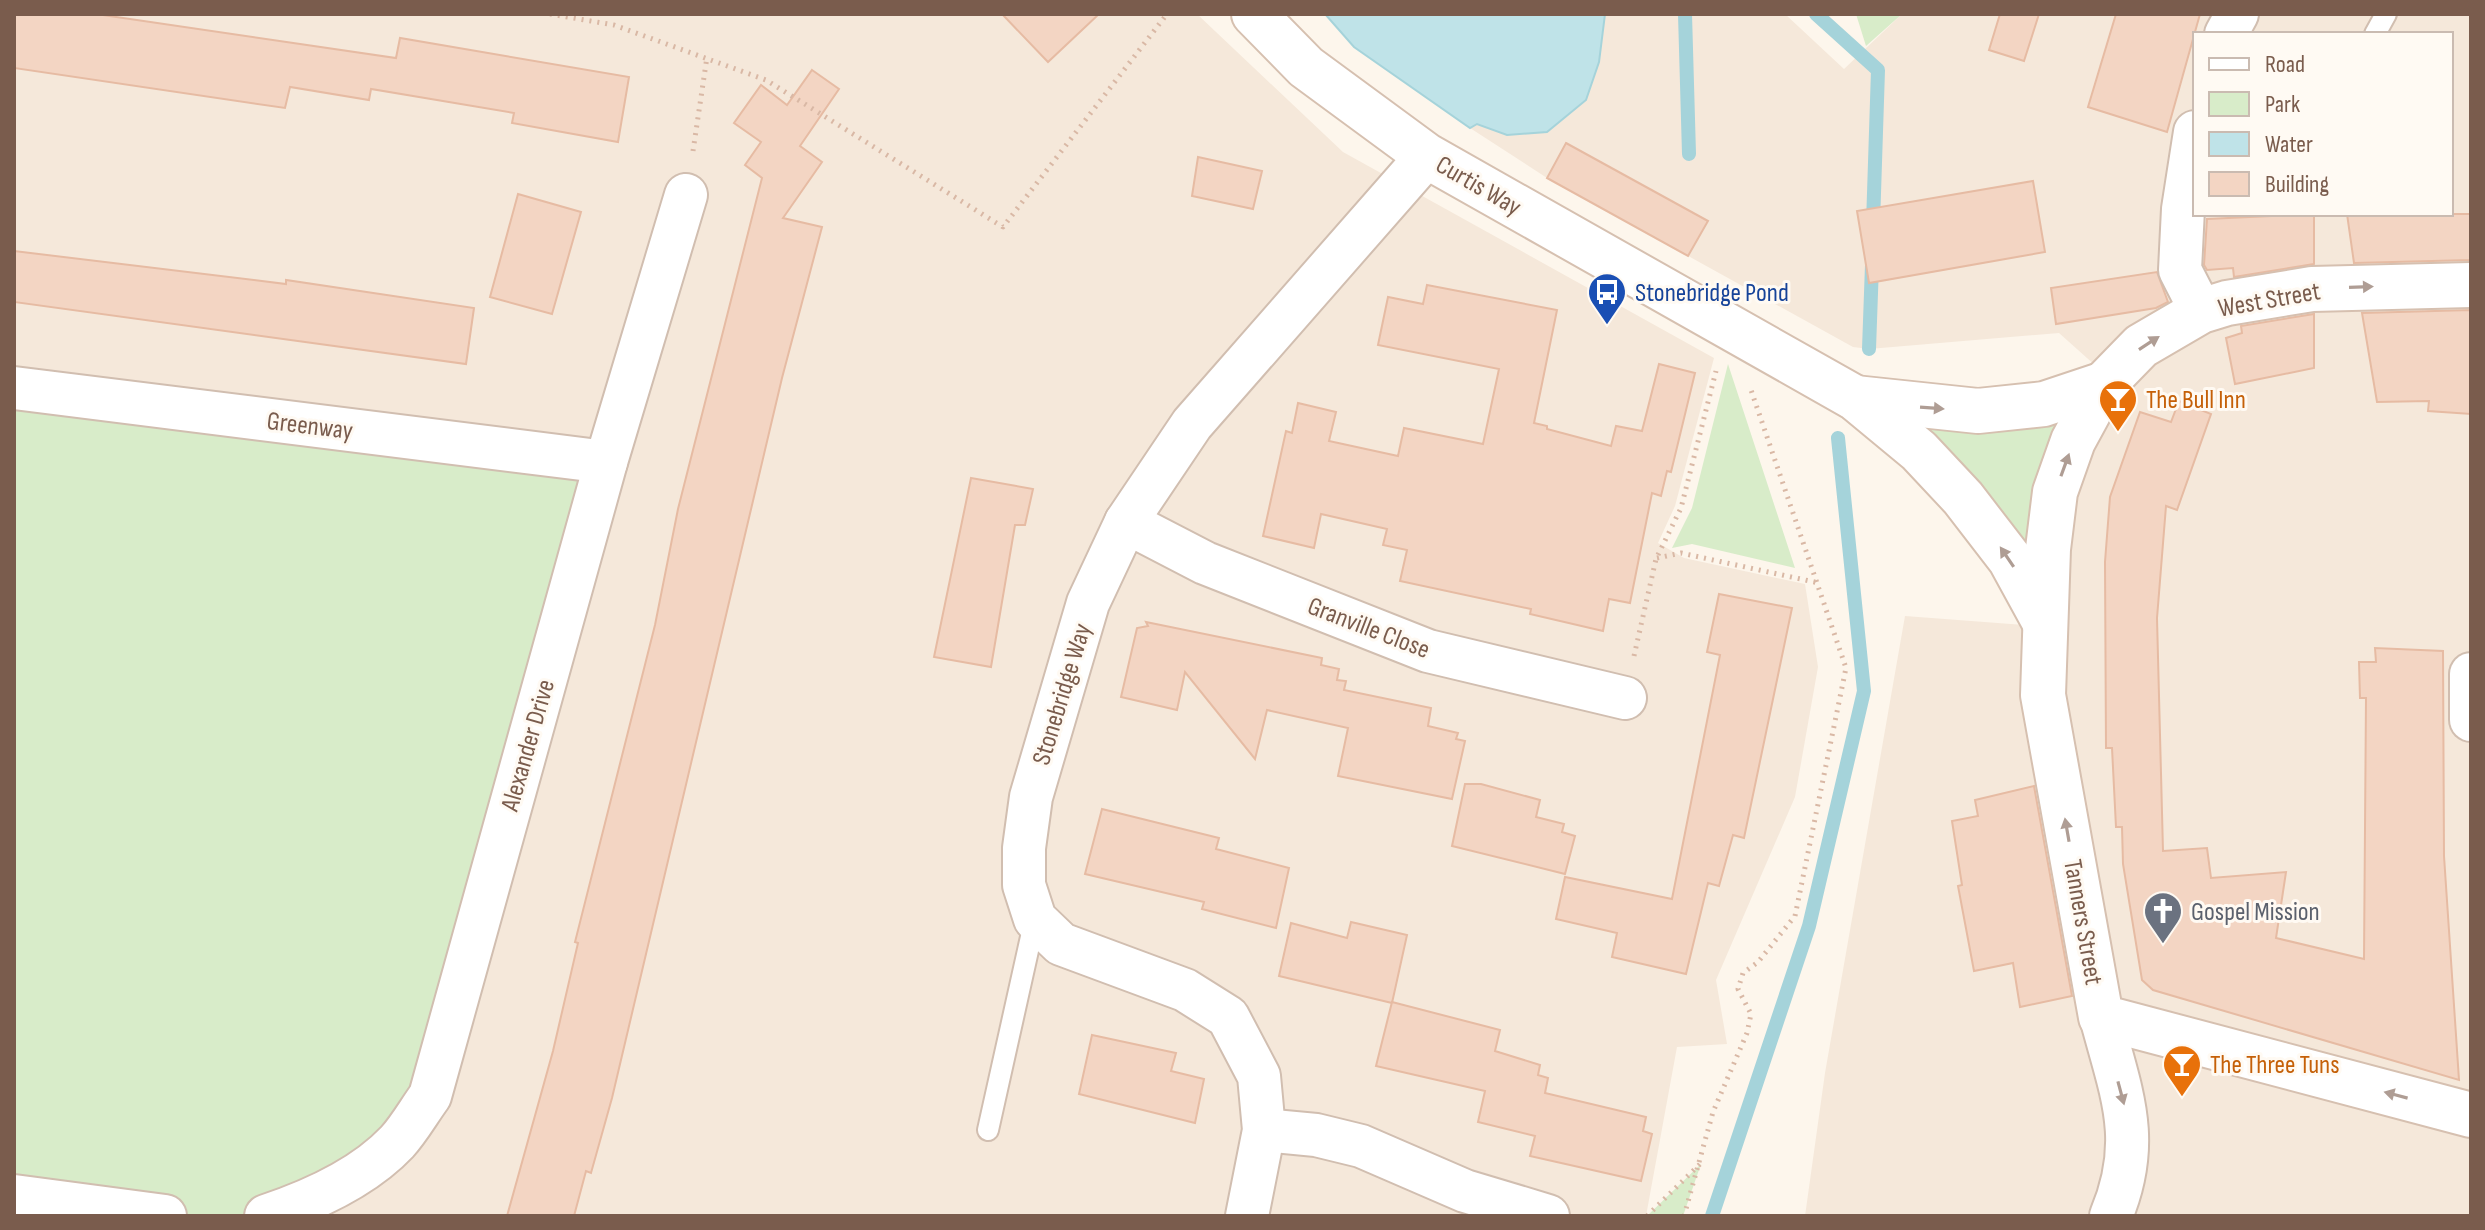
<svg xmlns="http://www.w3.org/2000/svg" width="2485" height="1230" font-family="'Sofia Sans Condensed',sans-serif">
<rect width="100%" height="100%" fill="#fdf6ec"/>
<g fill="#f5e8da" fill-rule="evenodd">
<polygon points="14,14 1197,14 1343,152 1714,358 1675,506 1658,543 1684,558 1805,584 1818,667 1795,797 1716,980 1727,1044 1677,1047 1646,1216 14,1216"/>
<path d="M 1605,14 L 1785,14 L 1844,69 L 1902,14 L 2471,14 L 2471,1216 L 1805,1216 L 1825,1073 L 1905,616 L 2063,628 L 2069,535 L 2082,482 L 2115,383 L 2059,333 L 1869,349 L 1853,347 L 1547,178 L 1470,128 L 1477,124 L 1507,135 L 1599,62 ZM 2195,34 L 2451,34 L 2451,214 L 2195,214 Z"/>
</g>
<g fill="#d8ecc9">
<polygon points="1856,14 1902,14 1866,46"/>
<polygon points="1728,364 1795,568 1692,544 1672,548 1692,508"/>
<polygon points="14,388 606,462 397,1142 266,1216 165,1216 14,1196"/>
<polygon points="2055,423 2061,431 2033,549 2021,553 1926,424"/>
<polygon points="1701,1164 1683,1216 1647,1216"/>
</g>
<polygon fill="#bfe3e8" stroke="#a5d3da" stroke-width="2" points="1325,14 1605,14 1599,62 1586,100 1547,132 1507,135 1477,124 1470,128 1354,47"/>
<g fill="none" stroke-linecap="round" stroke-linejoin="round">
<g stroke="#a5d3da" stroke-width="14">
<polyline points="1685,14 1689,154"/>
<polyline points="1816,14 1878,70 1873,224"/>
<polyline points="1869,349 1872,265"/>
<polyline points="1712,1216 1809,926 1864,691 1838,438"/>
</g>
</g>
<g fill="#f3d5c3" stroke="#e6bba3" stroke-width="2">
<polygon points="14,14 96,14 396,58 400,38 629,77 618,142 512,123 514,113 371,89 369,100 290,87 285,108 14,68"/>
<polygon points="1002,14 1099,14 1048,62"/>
<polygon points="2000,14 2039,14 2024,61 1989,50"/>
<polygon points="2116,14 2200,14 2167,132 2088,107"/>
<polygon points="812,70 839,89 800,146 822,162 783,218 822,227 782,378 612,1098 591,1173 586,1171 574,1216 507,1216 553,1051 578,943 575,942 655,625 678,509 762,178 745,165 761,142 734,123 761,85 787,105"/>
<polygon points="1566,143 1708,221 1688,256 1547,178"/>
<polygon points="1198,157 1262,171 1253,209 1192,196"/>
<polygon points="2033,181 2045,252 1869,283 1857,211"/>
<polygon points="518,194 581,212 552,314 490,297"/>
<polygon points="2314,214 2314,264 2234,277 2233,268 2207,270 2204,265 2207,219"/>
<polygon points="2347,214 2471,214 2471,260 2354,263"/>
<polygon points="14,251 286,284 286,280 474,308 466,364 14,302"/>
<polygon points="2157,272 2168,302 2156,308 2056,324 2051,288"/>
<polygon points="1427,285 1557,310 1534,423 1547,426 1547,429 1611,446 1616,426 1642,431 1659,364 1695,373 1671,472 1667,471 1661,496 1652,493 1630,603 1609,599 1603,631 1530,614 1531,609 1400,581 1407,550 1383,545 1387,529 1321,514 1314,548 1263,536 1286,431 1292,433 1298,403 1336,412 1329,441 1398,456 1404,428 1483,444 1499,369 1378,345 1388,297 1423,304"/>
<polygon points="2471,310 2471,414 2428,411 2429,401 2377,402 2362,313"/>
<polygon points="2314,314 2314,368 2235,384 2226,338 2242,333 2241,326"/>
<polygon points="2179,401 2211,414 2177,510 2166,506 2157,618 2163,851 2207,848 2211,878 2286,872 2276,938 2364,959 2366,698 2360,698 2359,662 2376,662 2375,648 2443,651 2444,856 2459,1080 2153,990 2142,980 2123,864 2122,827 2116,827 2112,748 2106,748 2105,562 2110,497 2140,412 2171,422"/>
<polygon points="971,478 1033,489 1025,525 1015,525 991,667 934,657"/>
<polygon points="1719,594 1792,608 1744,838 1733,835 1719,886 1708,883 1686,974 1612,957 1617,933 1556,919 1565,877 1672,899 1720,655 1707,652"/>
<polygon points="1146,622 1322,658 1321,665 1339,669 1337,680 1346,681 1344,690 1431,708 1428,726 1458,733 1456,739 1465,741 1452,799 1338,776 1348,728 1267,710 1255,759 1185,672 1177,710 1121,697 1137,628 1148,626"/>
<polygon points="1465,784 1481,784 1540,800 1536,817 1564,824 1562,832 1575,836 1565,874 1452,846"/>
<polygon points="2034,786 2072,996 2020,1007 2013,963 1974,971 1958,886 1962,885 1952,821 1978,816 1975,800"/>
<polygon points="1102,809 1219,838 1216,849 1289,868 1276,928 1202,909 1204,902 1085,874"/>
<polygon points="1351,922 1407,935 1392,1003 1279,976 1291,923 1347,938"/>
<polygon points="1392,1002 1500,1030 1495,1051 1540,1065 1538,1075 1548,1078 1545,1093 1646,1117 1643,1131 1652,1134 1641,1181 1530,1156 1535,1136 1478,1122 1485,1091 1376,1066"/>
<polygon points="1092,1035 1176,1053 1171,1071 1204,1079 1195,1123 1079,1094"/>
</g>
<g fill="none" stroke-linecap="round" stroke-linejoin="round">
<defs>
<g id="lane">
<polyline points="2375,34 2386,14"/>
<polyline points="988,1130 1035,919"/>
</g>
<g id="street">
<polyline points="2226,34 2237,14"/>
<polyline points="2195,132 2183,209 2180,270 2201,311"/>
<polyline points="14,388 606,462"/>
<polyline points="1126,522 1205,563 1428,651 1625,698"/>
<polyline points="2471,674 2471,720"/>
<path d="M 2101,1017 C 2121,1093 2143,1140 2111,1216"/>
<polyline points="1264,1130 1316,1135 1361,1146 1465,1191 1548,1216"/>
<polyline points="14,1196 165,1216"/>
<path d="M 266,1216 C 311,1201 363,1178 397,1142 C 409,1129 419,1111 430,1096 L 606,462 L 686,195"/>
<polyline points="1247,1216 1264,1130 1259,1076 1228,1017 1185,990 1061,944 1035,919 1024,885 1024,848 1031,797 1088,603 1126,522 1192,424 1427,156"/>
</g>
<g id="secondary">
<polyline points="1254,14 1306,67 1427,156 1855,398 1919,451 1963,498 2010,559 2045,623"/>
<polyline points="2471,285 2312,289 2227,303 2201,311 2141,346 2104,384 2073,441 2055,492 2048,549 2043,695 2101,1017 2471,1115"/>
<polyline points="1855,398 1978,411 2044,404 2104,384"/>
</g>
</defs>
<use href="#lane" stroke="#d1beb0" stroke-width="24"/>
<use href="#street" stroke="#d1beb0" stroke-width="46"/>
<use href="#secondary" stroke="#d6c0b0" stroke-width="48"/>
<g stroke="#d9b8a5" stroke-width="5" stroke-dasharray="2 6" stroke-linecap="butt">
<polyline points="550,14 614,25 766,80 1003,227 1167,14"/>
<polyline points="693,151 707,57"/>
<polyline points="1657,558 1681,553 1819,583"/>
<polyline points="1634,656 1656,559 1681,508 1716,371"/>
<polyline points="1647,1216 1700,1164"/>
<polyline points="1684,1216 1713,1112 1747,1033 1751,1014 1738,989 1743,973 1758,962 1795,916 1846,668 1751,390"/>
</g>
<use href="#lane" stroke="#fff" stroke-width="20"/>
<use href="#street" stroke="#fff" stroke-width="42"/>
<use href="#secondary" stroke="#fff" stroke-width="44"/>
</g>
<defs><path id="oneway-solid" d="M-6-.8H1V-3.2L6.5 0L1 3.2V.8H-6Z" transform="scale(2)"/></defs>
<g fill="#af9d94">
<use href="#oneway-solid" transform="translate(2361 287) rotate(-2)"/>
<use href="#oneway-solid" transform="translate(2149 343) rotate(-33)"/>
<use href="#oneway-solid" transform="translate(1932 408) rotate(4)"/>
<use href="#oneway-solid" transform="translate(2065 465) rotate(-70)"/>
<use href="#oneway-solid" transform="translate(2007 557) rotate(-124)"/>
<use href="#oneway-solid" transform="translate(2067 830) rotate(-100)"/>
<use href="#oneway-solid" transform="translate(2121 1093) rotate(75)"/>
<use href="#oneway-solid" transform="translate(2396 1095) rotate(-165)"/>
</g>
<defs>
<symbol id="bus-pin" viewBox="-11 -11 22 30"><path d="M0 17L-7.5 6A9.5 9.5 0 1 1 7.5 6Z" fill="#1a4fb4" stroke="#fffaf3"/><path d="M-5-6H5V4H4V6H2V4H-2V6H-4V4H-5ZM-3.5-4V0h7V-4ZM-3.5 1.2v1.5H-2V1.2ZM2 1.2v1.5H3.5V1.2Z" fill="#fff"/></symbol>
<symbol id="bar-pin" viewBox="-11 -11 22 30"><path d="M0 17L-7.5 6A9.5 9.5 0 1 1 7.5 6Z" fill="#e8710a" stroke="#fffaf3"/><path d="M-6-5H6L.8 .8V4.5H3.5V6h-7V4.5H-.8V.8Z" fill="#fff"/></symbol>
<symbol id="church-pin" viewBox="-11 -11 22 30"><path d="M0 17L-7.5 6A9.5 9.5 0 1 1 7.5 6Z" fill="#6b7280" stroke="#fffaf3"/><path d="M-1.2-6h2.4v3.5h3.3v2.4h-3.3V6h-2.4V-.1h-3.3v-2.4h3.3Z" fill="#fff"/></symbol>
</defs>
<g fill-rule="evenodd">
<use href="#bus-pin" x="1585" y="270" width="44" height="60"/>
<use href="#bar-pin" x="2096" y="377" width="44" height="60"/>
<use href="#church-pin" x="2141" y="889" width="44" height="60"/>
<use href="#bar-pin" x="2160" y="1042" width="44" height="60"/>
</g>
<g text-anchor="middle" stroke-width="6" stroke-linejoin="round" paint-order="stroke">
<g font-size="26" fill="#7a5c4d" stroke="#fffaf3">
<text transform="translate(1479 185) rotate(30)" y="9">Curtis Way</text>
<text transform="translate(2269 299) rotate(-10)" y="9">West Street</text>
<text transform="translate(310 425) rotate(7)" y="9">Greenway</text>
<text transform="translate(1369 627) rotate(21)" y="9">Granville Close</text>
<text transform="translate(1061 694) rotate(-73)" y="9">Stonebridge Way</text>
<text transform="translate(527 745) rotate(-74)" y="9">Alexander Drive</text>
<text transform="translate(2084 922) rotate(80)" y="9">Tanners Street</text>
</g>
<g font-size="26" fill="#164399" stroke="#fffaf3" text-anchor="start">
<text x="1635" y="301">Stonebridge Pond</text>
</g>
<g font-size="26" fill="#c56008" stroke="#fffaf3" text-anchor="start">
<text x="2146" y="408">The Bull Inn</text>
<text x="2210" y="1073">The Three Tuns</text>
</g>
<g font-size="26" fill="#5b616d" stroke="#fffaf3" text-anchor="start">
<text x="2191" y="920">Gospel Mission</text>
</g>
</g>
<rect width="2485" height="1230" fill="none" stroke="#7a5c4d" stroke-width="32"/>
<rect x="2193" y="32" width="260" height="184" fill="#fffaf3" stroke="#cabbb1" stroke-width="2"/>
<rect x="2209" y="58" width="40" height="12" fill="#ffffff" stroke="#cabbb1" stroke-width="2"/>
<text x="2265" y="72" font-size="24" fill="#7a5c4d">Road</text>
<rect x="2209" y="92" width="40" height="24" fill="#d8ecc9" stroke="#cabbb1" stroke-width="2"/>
<text x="2265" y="112" font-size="24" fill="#7a5c4d">Park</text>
<rect x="2209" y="132" width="40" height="24" fill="#bfe3e8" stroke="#cabbb1" stroke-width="2"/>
<text x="2265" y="152" font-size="24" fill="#7a5c4d">Water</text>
<rect x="2209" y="172" width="40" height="24" fill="#f3d5c3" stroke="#cabbb1" stroke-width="2"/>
<text x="2265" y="192" font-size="24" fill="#7a5c4d">Building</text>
</svg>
